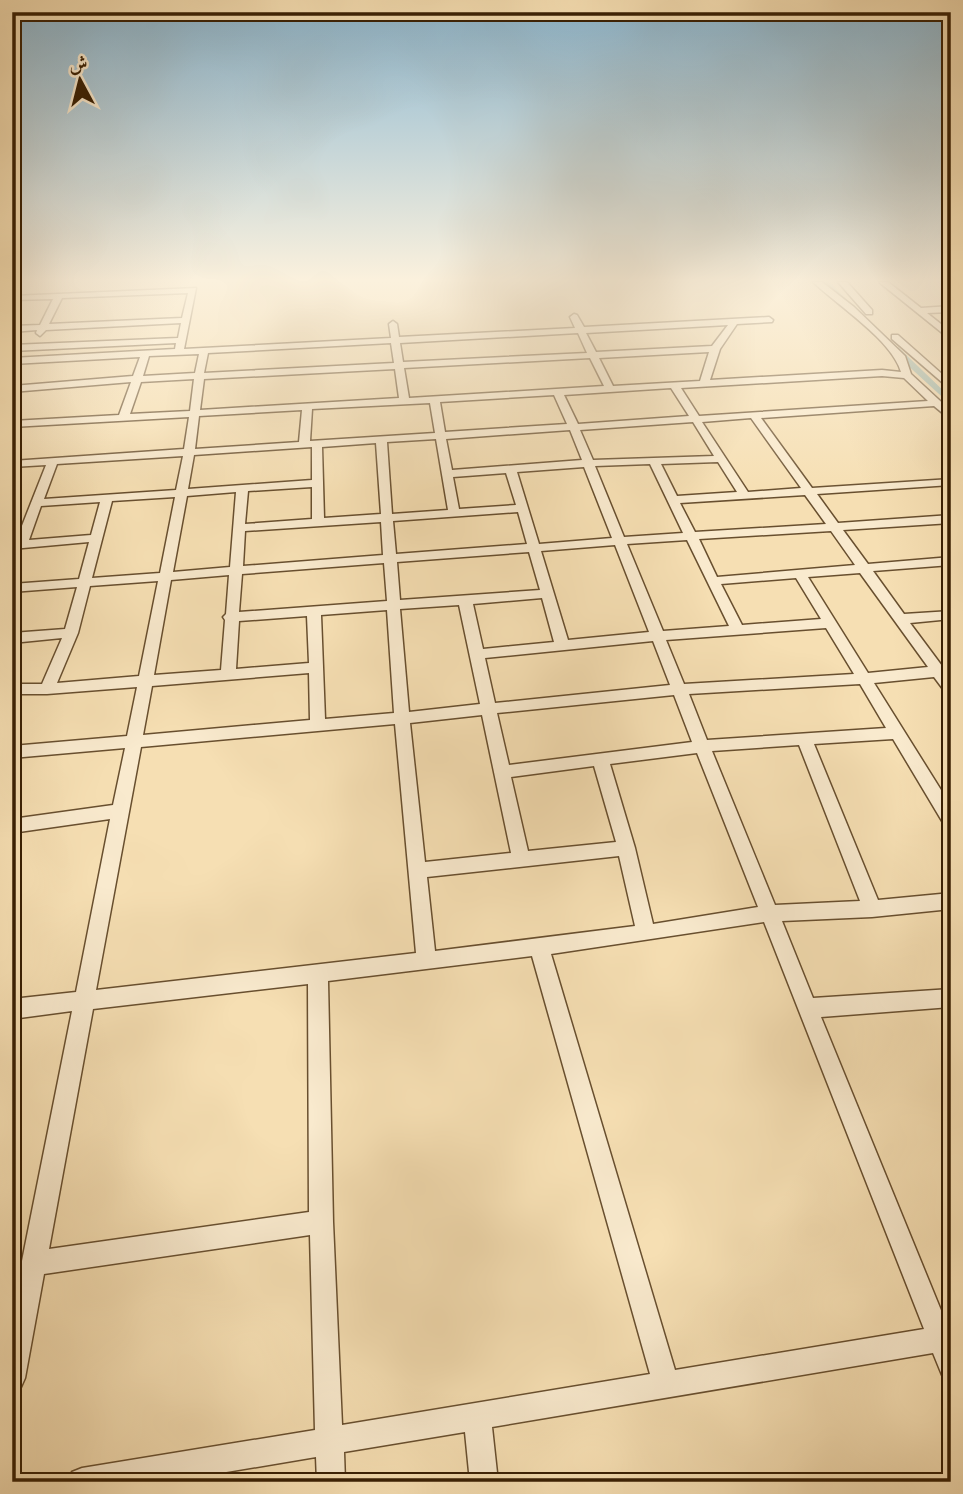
<svg xmlns="http://www.w3.org/2000/svg" width="963" height="1494" font-family="'Sorts Mill Goudy',Amiri,serif">
<rect width="100%" height="100%" fill="#f6dfb3"/>
<filter id="stains"><feTurbulence type="fractalNoise" baseFrequency=".00286" numOctaves="4"/><feColorMatrix values="0 0 0 0 .2 0 0 0 0 .09 0 0 0 0 .02 0 0 0 .5 -.17"/></filter>
<radialGradient id="worn" r=".72"><stop offset=".6" stop-color="#630" stop-opacity="0"/><stop offset="1" stop-color="#630" stop-opacity=".3"/></radialGradient>
<g fill="none" stroke-linecap="round" stroke-linejoin="round">
<g fill="#9dbcb2" fill-rule="evenodd">
<polygon points="822,282 829,282 851,304 851,306 847,306"/>
<polygon points="892,347 898,347 951,398 951,405 892,351"/>
</g>
<defs>
<g id="minor">
<path d="M 813,282 L 822,282 L 854,307 L 905,356 L 911,374 L 951,411 L 951,420 L 934,406 L 761,418 L 812,488 L 951,479 L 951,485 L 817,494 L 838,523 L 951,515 L 951,523 L 843,530 L 868,564 L 951,557 L 951,565 L 873,571 L 904,614 L 951,611 L 951,619 L 910,623 L 942,666 L 951,665 L 951,694 L 946,693 L 934,677 L 874,683 L 951,806 L 951,828 L 945,826 L 893,739 L 814,744 L 878,900 L 951,893 L 951,909 L 872,917 L 782,921 L 813,998 L 951,989 L 951,1007 L 821,1017 L 947,1325 L 951,1326 L 951,1379 L 942,1375 L 933,1353 L 492,1427 L 498,1482 L 470,1482 L 465,1432 L 344,1452 L 345,1482 L 317,1482 L 316,1457 L 167,1482 L 68,1482 L 72,1472 L 82,1468 L 315,1430 L 310,1235 L 44,1274 L 25,1378 L 21,1387 L 12,1391 L 12,1311 L 72,1011 L 12,1019 L 12,999 L 76,992 L 110,819 L 12,833 L 12,819 L 113,805 L 125,748 L 12,758 L 12,746 L 127,736 L 137,687 L 47,694 L 12,694 L 12,684 L 42,684 L 62,638 L 12,643 L 12,633 L 65,629 L 77,587 L 12,592 L 12,584 L 79,579 L 89,542 L 12,549 L 12,541 L 16,541 L 46,465 L 12,467 L 12,461 L 184,449 L 189,417 L 12,427 L 12,421 L 119,415 L 131,382 L 12,392 L 12,386 L 133,376 L 140,357 L 12,364 L 12,358 L 175,349 L 176,343 L 12,351 L 12,345 L 178,338 L 181,323 L 46,330 L 40,336 L 36,333 L 37,330 L 12,332 L 12,326 L 40,325 L 53,299 L 12,300 L 12,296 L 196,288 L 184,349 L 391,338 L 389,324 L 393,321 L 397,324 L 399,337 L 575,328 L 570,317 L 574,314 L 577,315 L 584,327 L 769,317 L 773,320 L 772,322 L 737,324 L 720,349 L 710,380 L 882,370 L 901,372 C 892,340 837,305 813,282 ZM 188,293 L 182,318 L 49,324 L 62,298 ZM 728,325 L 712,346 L 596,352 L 586,333 ZM 578,333 L 587,353 L 403,362 L 400,343 ZM 391,343 L 394,363 L 204,373 L 208,353 ZM 709,352 L 700,381 L 613,386 L 599,358 ZM 199,354 L 195,373 L 143,376 L 149,356 ZM 590,358 L 604,386 L 409,398 L 404,368 ZM 395,369 L 399,398 L 200,410 L 204,379 ZM 882,376 L 904,378 L 928,401 L 699,416 L 681,388 ZM 194,379 L 190,411 L 130,414 L 141,382 ZM 671,388 L 689,416 L 578,424 L 564,395 ZM 554,395 L 567,424 L 445,432 L 440,402 ZM 430,403 L 435,433 L 310,441 L 312,409 ZM 302,410 L 299,442 L 195,449 L 199,416 ZM 751,418 L 801,488 L 748,492 L 702,422 ZM 693,422 L 714,456 L 593,460 L 580,430 ZM 570,430 L 582,460 L 452,470 L 446,439 ZM 436,439 L 448,510 L 392,514 L 387,442 ZM 376,443 L 381,514 L 324,518 L 322,447 ZM 312,447 L 312,480 L 188,489 L 194,455 ZM 183,456 L 176,490 L 44,499 L 57,464 ZM 718,462 L 737,492 L 677,496 L 661,464 ZM 650,464 L 683,533 L 624,537 L 595,466 ZM 584,467 L 612,538 L 539,544 L 517,472 ZM 506,473 L 516,505 L 459,509 L 453,477 ZM 312,487 L 312,519 L 245,524 L 248,491 ZM 236,492 L 230,567 L 173,572 L 187,496 ZM 805,495 L 826,524 L 695,532 L 680,503 ZM 175,497 L 160,573 L 92,578 L 112,501 ZM 100,502 L 91,535 L 29,540 L 41,506 ZM 518,512 L 527,544 L 396,554 L 393,521 ZM 381,522 L 383,555 L 243,566 L 245,531 ZM 831,531 L 855,565 L 717,577 L 699,539 ZM 687,540 L 729,626 L 663,631 L 627,544 ZM 615,545 L 649,632 L 568,640 L 541,551 ZM 529,552 L 540,590 L 400,600 L 397,562 ZM 384,563 L 387,601 L 239,612 L 242,574 ZM 860,573 L 928,667 L 868,673 L 808,577 ZM 229,575 L 226,614 L 223,617 L 225,620 L 221,670 L 154,675 L 171,580 ZM 796,578 L 821,619 L 742,625 L 721,584 ZM 158,581 L 139,676 L 57,683 L 78,633 L 90,586 ZM 542,598 L 554,642 L 483,649 L 473,604 ZM 459,605 L 480,704 L 409,712 L 400,609 ZM 387,610 L 394,713 L 325,719 L 321,615 ZM 307,616 L 309,663 L 236,669 L 239,621 ZM 826,628 L 854,674 L 684,684 L 666,640 ZM 653,641 L 670,685 L 495,703 L 485,658 ZM 309,673 L 310,720 L 143,735 L 152,686 ZM 860,684 L 886,728 L 707,740 L 689,694 ZM 674,695 L 692,742 L 509,765 L 497,713 ZM 482,715 L 511,853 L 425,862 L 410,723 ZM 395,724 L 416,953 L 96,990 L 141,747 ZM 799,745 L 860,901 L 775,905 L 712,751 ZM 697,753 L 758,907 L 653,924 L 635,848 L 610,764 ZM 594,766 L 616,842 L 528,851 L 511,777 ZM 619,856 L 635,926 L 435,951 L 427,877 ZM 764,922 L 924,1329 L 675,1370 L 551,954 ZM 532,956 L 650,1374 L 342,1425 L 333,1222 L 328,981 ZM 308,984 L 309,1212 L 49,1249 L 93,1009 Z"/>
<polygon points="838,282 847,282 872,310 872,314 866,314"/>
<polygon points="879,282 888,282 921,308 951,306 951,312 927,313 951,332 951,340"/>
<polygon points="892,335 898,335 951,382 951,390 892,339"/>
</g>
</defs>
<use href="#minor" stroke="#684f2f" stroke-width="3"/>
<use href="#minor" fill="#f9eace" fill-rule="evenodd"/>
</g>
<linearGradient id="sky" x2="0" y2="1"><stop stop-color="#8ab7d2"/><stop offset="0.57" stop-color="#fbf1dd"/><stop offset="1" stop-color="#fbf1dd" stop-opacity="0"/></linearGradient>
<rect width="963" height="492" fill="url(#sky)"/>
<rect width="963" height="1494" fill="none" stroke="#f6dfb3" stroke-width="42"/>
<rect x="14" y="14" width="935" height="1466" fill="none" stroke="#381f03" stroke-width="3.5"/>
<rect x="21" y="21" width="921" height="1452" fill="none" stroke="#381f03" stroke-width="2"/>
<g transform="translate(80 80) rotate(353)" stroke="#f9eace" stroke-width="5" paint-order="stroke">
<path d="M0-5L12 26L0 18L-12 26Z" fill="#381f03"/>
<text y="-10" font-size="19" font-weight="bold" text-anchor="middle" fill="#381f03">ش</text>
</g>
<rect width="100%" height="100%" filter="url(#stains)"/>
<rect width="100%" height="100%" fill="url(#worn)"/>
</svg>
